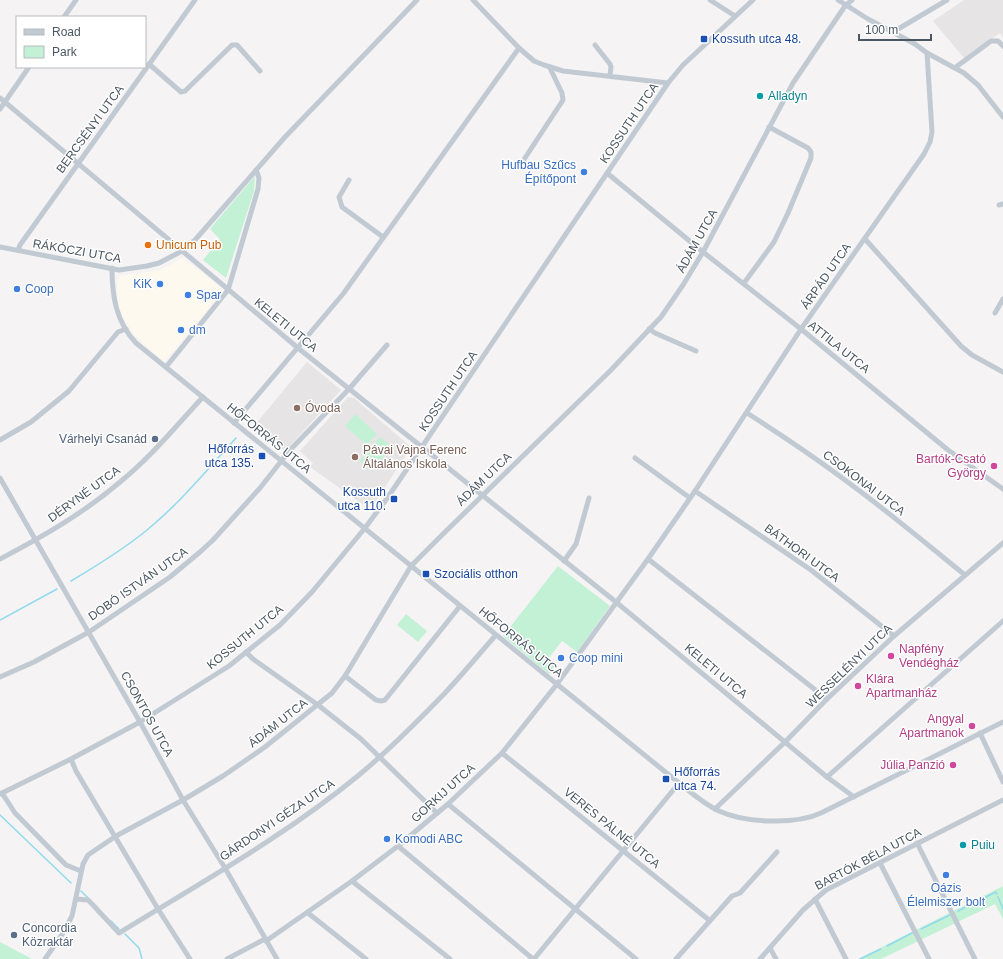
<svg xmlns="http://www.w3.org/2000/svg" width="1003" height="959" font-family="Helvetica,sans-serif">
<rect width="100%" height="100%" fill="#f5f3f3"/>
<polygon fill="#fdf9ef" points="183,258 224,290 164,362 134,335 119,312 117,280 120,276 160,270"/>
<g fill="#e6e4e5">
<polygon points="964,0 1003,0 1003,37 1000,33 964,58 933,21"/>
<polygon points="307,362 341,390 285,451 254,426"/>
<polygon points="348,397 354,398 411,447 374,504 369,501 365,506 310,467 313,463 300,451"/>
</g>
<g fill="#c3f1d5">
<polygon points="255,176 254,191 226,278 203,260 220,239 210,229"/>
<polygon points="355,414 377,434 367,445 345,426"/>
<polygon points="380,437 392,447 372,471 360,461"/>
<polygon points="558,566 610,606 577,652 562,641 548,659 557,665 549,674 503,636"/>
<polygon points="406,614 427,631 418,642 397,625"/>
<polygon points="1003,886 1003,919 995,904 881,959 858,959"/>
<polygon points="0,942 32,959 0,959"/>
</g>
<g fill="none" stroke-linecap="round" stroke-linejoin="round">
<g stroke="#90daee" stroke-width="1.5">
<path d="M 71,581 C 98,565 124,549 147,530 C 180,503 208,469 236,438"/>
<polyline points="0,620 57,589"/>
<polyline points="0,815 71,883"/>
<polyline points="81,891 88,898"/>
<polyline points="998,897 1003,909"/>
<polyline points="958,911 996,892 997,894"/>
<polyline points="111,921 119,929"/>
<polyline points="921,929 950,915"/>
<polyline points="125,934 139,948 142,959"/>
<polyline points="887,946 914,932"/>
<polyline points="860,959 881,949"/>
</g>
<g stroke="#c1cad2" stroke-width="5">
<polyline points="473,0 519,48 534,61 544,65 563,71 668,83"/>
<polyline points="710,0 735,16"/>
<polyline points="838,0 868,19 915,44 927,53 964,73 978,85 1003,117"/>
<polyline points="64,17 76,0"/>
<polyline points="893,32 947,0"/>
<polyline points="595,45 610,64 611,67 610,75"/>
<polyline points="149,64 181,92 185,91 232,45 237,45 260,71"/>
<polyline points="956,67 991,41 998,41 1003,46"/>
<polyline points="0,98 298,348 616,602 827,777 854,797"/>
<polyline points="0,109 29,67"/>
<polyline points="523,161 563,100 562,93 550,68"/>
<polyline points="607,173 703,252 801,329 948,450 1003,489"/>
<polyline points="349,180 339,197 342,207 383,237"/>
<polyline points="999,205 1003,204"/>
<polyline points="865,239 961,346 972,355 1003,372"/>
<polyline points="0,247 119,270 147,266 159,263 182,251 195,240 285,137 417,0"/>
<polyline points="18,250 20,245 195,0"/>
<path d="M 112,268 C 112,296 116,322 136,343 L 679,783 C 692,793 704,804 719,811 C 745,823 795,825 821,813 L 1003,722"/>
<polyline points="744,283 774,242 788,213 811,158 811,152 808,148 769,127"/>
<polyline points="995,313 1003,299"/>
<polyline points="649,329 655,333 696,351"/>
<polyline points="166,367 228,290 258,189 259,178 256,170"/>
<path d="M 747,413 C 783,436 819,460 853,486 C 891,514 928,545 965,575"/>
<polyline points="234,423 343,294 519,48"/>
<polyline points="0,440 31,422 69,391 118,332 126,329"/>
<polyline points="635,458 690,498"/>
<polyline points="0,478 140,722 183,800 225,868 277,959"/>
<polyline points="695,491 811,570 894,636"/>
<path d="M 0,559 C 42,537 84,513 120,482 C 151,457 176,426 203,397"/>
<polyline points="648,559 827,699"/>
<polyline points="564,561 576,544 589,498"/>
<polyline points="246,652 253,659 318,705 361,739 437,813"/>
<polyline points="345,676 376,700 381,701 385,700 460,606"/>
<polyline points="0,677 34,662 89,632 170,577 200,552 213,540 260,488 290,450 349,389 387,345"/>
<polyline points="980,733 1003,782"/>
<polyline points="502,753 709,920"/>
<polyline points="71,759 76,771 158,909 190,959"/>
<polyline points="827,777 1003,621"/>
<polyline points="2,793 15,813 66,865 81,871"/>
<polyline points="0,794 71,759 140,722 229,666 280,625 312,592 365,528 388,497 668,83 683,65 753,0"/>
<polyline points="448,804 636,959"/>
<polyline points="715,809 785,742 827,699 894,636 1003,543"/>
<polyline points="917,843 975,959"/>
<polyline points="398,846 533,959"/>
<polyline points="880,863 929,959"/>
<polyline points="352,881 450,959"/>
<path d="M 76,899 L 88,900 L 92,904 L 119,933 C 200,883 285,836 359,775 C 389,750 417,722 444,694 C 462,675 479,654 496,635"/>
<polyline points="815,899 846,959"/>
<polyline points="308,913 366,959"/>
<polyline points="266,941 352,881 398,846 448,804 502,753 557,684 648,559 695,491 801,329 924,154 930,142 932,132 927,53"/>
<polyline points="770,948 776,959"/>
<polyline points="45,959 63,933 72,916 83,864 88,855 116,836 183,800 223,776 265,747 332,693 345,676 411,566 443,534 610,371 661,317 683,285 703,252 793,83 845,6 852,0"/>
<polyline points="227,959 265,939"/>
<polyline points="534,959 679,783"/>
<polyline points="676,959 732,896 740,893 777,852"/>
<polyline points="760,959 803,910 826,890 1003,800"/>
</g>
</g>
<g fill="#1a4fb4" stroke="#fff" stroke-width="1.5">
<rect x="700" y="35" width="8" height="8" rx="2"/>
<rect x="258" y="452" width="8" height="8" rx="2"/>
<rect x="390" y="495" width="8" height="8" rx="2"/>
<rect x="422" y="570" width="8" height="8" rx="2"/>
<rect x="662" y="775" width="8" height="8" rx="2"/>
</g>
<g fill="#0f9aa8" stroke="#fff" stroke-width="1.5">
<circle cx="760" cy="96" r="4"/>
<circle cx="963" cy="845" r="4"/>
</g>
<g fill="#3f7fe0" stroke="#fff" stroke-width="1.5">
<circle cx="584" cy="172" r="4"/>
<circle cx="160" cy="284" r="4"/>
<circle cx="17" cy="289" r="4"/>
<circle cx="188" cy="295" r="4"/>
<circle cx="181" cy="330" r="4"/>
<circle cx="561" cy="658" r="4"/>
<circle cx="387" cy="839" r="4"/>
<circle cx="946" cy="875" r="4"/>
</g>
<circle fill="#e8710a" stroke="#fff" stroke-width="1.5" cx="148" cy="245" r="4"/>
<g fill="#8d6e63" stroke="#fff" stroke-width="1.5">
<circle cx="297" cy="408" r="4"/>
<circle cx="355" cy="457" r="4"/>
</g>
<g fill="#5c6f8a" stroke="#fff" stroke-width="1.5">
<circle cx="155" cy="439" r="4"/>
<circle cx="14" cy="935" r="4"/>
</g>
<g fill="#d1479c" stroke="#fff" stroke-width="1.5">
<circle cx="994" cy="466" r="4"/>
<circle cx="891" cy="656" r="4"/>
<circle cx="858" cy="686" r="4"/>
<circle cx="972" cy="726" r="4"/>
<circle cx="953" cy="765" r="4"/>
</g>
<g text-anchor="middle" stroke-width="3" stroke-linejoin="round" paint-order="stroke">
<g font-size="12" fill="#164399" stroke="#fff" text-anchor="start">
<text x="712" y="43">Kossuth utca 48.</text>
<text x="254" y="453" text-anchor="end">Hőforrás<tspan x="254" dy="14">utca 135.</tspan></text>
<text x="386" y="496" text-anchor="end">Kossuth<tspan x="386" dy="14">utca 110.</tspan></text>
<text x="434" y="578">Szociális otthon</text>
<text x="674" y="776">Hőforrás<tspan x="674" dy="14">utca 74.</tspan></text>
</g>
<g font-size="12" fill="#0d838f" stroke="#fff" text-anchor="start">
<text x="768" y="100">Alladyn</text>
<text x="971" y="849">Puiu</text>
</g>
<g font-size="12" fill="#4a5661" stroke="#fff">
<text transform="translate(629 123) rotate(-56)" y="4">KOSSUTH UTCA</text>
<text transform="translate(90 129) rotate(-54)" y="4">BERCSÉNYI UTCA</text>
<text transform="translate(697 241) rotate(-61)" y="4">ÁDÁM UTCA</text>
<text transform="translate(77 251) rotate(10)" y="4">RÁKÓCZI UTCA</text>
<text transform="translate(826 276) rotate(-55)" y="4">ÁRPÁD UTCA</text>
<text transform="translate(286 325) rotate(39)" y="4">KELETI UTCA</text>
<text transform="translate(839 347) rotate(39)" y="4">ATTILA UTCA</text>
<text transform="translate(448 391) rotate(-56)" y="4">KOSSUTH UTCA</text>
<text transform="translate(269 438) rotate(39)" y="4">HŐFORRÁS UTCA</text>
<text transform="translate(484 479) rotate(-44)" y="4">ÁDÁM UTCA</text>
<text transform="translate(864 483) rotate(37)" y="4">CSOKONAI UTCA</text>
<text transform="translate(84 494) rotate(-36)" y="4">DÉRYNÉ UTCA</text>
<text transform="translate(802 553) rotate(36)" y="4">BÁTHORI UTCA</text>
<text transform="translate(138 584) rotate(-35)" y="4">DOBÓ ISTVÁN UTCA</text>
<text transform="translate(245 637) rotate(-39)" y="4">KOSSUTH UTCA</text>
<text transform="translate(521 642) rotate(39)" y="4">HŐFORRÁS UTCA</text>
<text transform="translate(849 666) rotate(-44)" y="4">WESSELÉNYI UTCA</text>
<text transform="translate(716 671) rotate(40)" y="4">KELETI UTCA</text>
<text transform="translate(147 714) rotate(61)" y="4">CSONTOS UTCA</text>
<text transform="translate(278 723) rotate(-38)" y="4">ÁDÁM UTCA</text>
<text transform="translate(443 793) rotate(-42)" y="4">GORKIJ UTCA</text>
<text transform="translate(277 820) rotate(-34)" y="4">GÁRDONYI GÉZA UTCA</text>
<text transform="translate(612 828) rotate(39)" y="4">VERES PÁLNÉ UTCA</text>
<text transform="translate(868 859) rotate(-28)" y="4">BARTÓK BÉLA UTCA</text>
</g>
<g font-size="12" fill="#366cbe" stroke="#fff" text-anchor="start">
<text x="576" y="169" text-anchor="end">Hufbau Szűcs<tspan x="576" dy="14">Építőpont</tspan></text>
<text x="152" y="288" text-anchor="end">KiK</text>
<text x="25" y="293">Coop</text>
<text x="196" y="299">Spar</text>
<text x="189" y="334">dm</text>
<text x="569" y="662">Coop mini</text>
<text x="395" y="843">Komodi ABC</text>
<text x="946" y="892" text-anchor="middle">Oázis<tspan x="946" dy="14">Élelmiszer bolt</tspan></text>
</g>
<g font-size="12" fill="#c56008" stroke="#fff" text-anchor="start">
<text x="156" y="249">Unicum Pub</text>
</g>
<g font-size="12" fill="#785e54" stroke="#fff" text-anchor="start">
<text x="305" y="412">Óvoda</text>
<text x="363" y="454">Pávai Vajna Ferenc<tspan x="363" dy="14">Általános Iskola</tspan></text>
</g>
<g font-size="12" fill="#4e5e75" stroke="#fff" text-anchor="end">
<text x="147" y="443">Várhelyi Csanád</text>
<text x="22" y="932" text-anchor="start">Concordia<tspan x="22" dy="14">Közraktár</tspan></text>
</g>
<g font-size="12" fill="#b23c85" stroke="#fff" text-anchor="end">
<text x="986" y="463">Bartók-Csató<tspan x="986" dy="14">György</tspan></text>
<text x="899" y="653" text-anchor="start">Napfény<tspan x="899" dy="14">Vendégház</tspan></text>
<text x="866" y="683" text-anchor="start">Klára<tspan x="866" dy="14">Apartmanház</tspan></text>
<text x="964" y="723">Angyal<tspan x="964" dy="14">Apartmanok</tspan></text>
<text x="945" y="769">Júlia Panzió</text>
</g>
</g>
<rect x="16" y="16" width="130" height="52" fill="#ffffff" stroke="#b7bbc0"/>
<rect x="24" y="29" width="20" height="6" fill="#c1cad2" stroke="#b7bbc0"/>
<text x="52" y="36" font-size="12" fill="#4a5661">Road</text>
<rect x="24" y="46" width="20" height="12" fill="#c3f1d5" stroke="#b7bbc0"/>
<text x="52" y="56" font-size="12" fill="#4a5661">Park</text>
<path d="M859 34v6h72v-6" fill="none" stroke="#4a5661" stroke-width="2"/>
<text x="865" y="34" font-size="12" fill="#4a5661" stroke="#ffffff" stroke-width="3" paint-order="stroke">100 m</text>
</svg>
